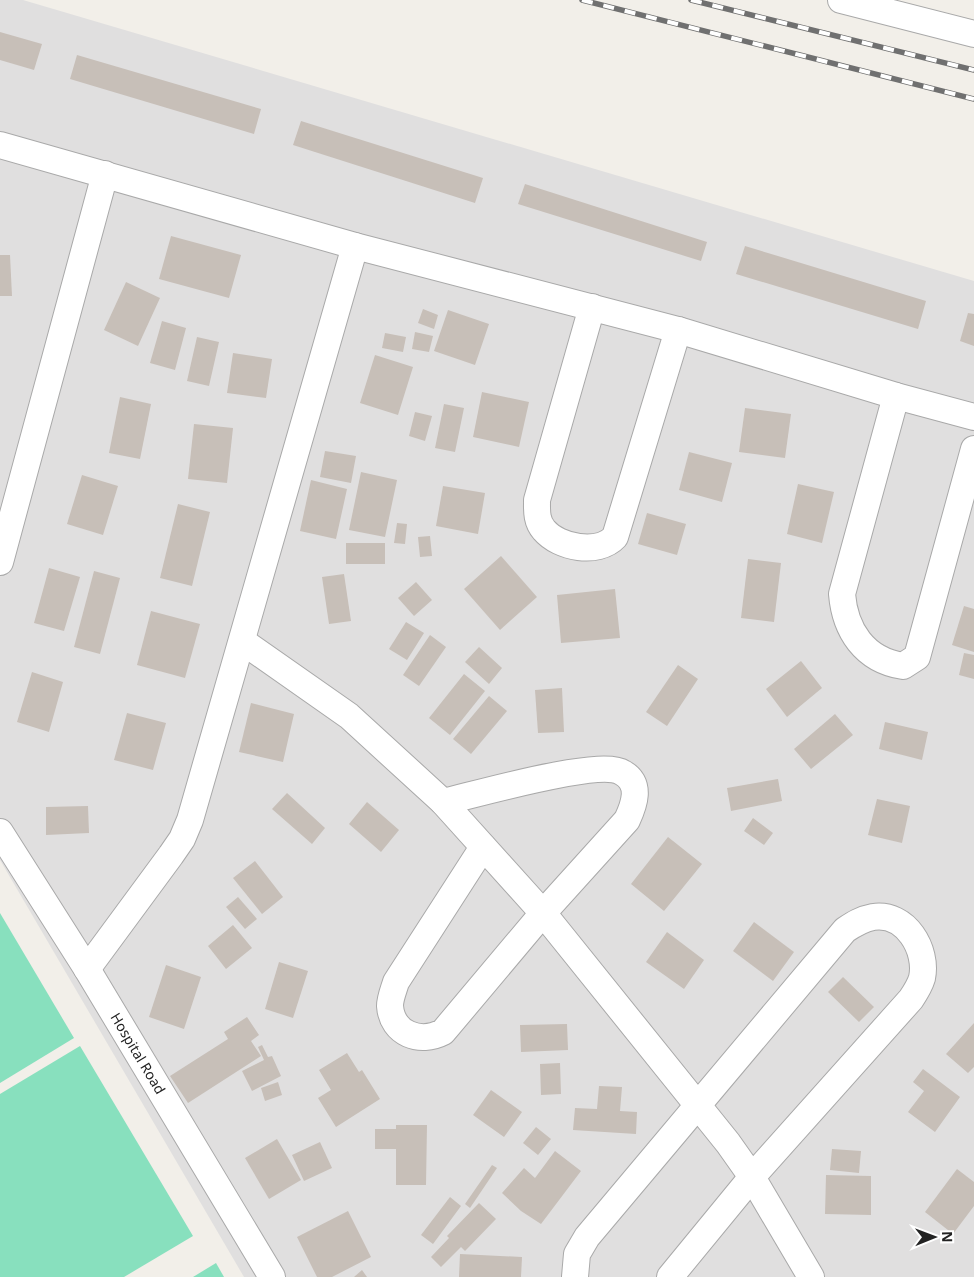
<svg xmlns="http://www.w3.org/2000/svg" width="974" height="1277" font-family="'Noto Sans',sans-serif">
<rect width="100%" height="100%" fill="#f2efe9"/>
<polygon fill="#e0dfdf" points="0,0 23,0 974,281 974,1277 244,1277 0,860"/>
<g fill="#88e0be">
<polygon points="0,913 74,1038 0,1083"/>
<polygon points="80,1046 193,1236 124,1277 0,1277 0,1094"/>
<polygon points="216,1263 224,1277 193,1277"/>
</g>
<g fill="#c7bfb8">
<polygon points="0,32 42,44 34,70 0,60"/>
<polygon points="77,55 261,109 254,134 70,79"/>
<polygon points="301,121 483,178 475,203 293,145"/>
<polygon points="525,184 707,242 701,261 518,204"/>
<polygon points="171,236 241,255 229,298 159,279"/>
<polygon points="745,246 926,301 918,329 736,274"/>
<polygon points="0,255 10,255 12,296 0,296"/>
<polygon points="126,282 160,298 138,346 104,330"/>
<polygon points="423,309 438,315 434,329 418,323"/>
<polygon points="448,310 489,324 475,365 434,351"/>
<polygon points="968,313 974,314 974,346 960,341"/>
<polygon points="162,321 186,328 175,370 150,363"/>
<polygon points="415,332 433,336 429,352 412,349"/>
<polygon points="385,333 406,337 403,352 382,348"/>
<polygon points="197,337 219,342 209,386 187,381"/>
<polygon points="233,353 272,359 266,398 227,393"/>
<polygon points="375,355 413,367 398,415 360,403"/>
<polygon points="482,392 529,402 519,447 473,437"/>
<polygon points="120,397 151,404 140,459 109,453"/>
<polygon points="444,404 464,408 455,452 435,448"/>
<polygon points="745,408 791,414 785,458 739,452"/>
<polygon points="415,412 432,416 425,441 409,436"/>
<polygon points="194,424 233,428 227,483 188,479"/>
<polygon points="325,451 356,456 351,483 320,477"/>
<polygon points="689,452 732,463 722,502 679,490"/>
<polygon points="361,472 397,480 385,537 349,530"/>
<polygon points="82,475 118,486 103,535 67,524"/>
<polygon points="311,480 347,489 336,539 300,531"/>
<polygon points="798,484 834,492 822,543 787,534"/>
<polygon points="443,486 485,493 478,534 436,526"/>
<polygon points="178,504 210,512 192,586 160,578"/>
<polygon points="647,513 686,524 677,555 638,544"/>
<polygon points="397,523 407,524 405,544 394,543"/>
<polygon points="430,536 432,556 420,557 418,537"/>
<rect x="346" y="543" width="39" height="21"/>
<polygon points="501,556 537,597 500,630 464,589"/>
<polygon points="748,559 781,563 774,622 741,618"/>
<polygon points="49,568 80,577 64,631 34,623"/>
<polygon points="94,571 120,578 100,654 74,647"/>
<polygon points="344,574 351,621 329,624 322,577"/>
<polygon points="416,582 432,600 414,616 398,598"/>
<polygon points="615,589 620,638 561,643 557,595"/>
<polygon points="964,606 974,609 974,652 952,645"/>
<polygon points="151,611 200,624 185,678 137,665"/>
<polygon points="406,622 424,633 407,660 389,649"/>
<polygon points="430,635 446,647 419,686 403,675"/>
<polygon points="479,647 502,668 489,684 465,662"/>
<polygon points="964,653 974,655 974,679 959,675"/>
<polygon points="801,661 822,688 787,717 766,689"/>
<polygon points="678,665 698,679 667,726 646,712"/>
<polygon points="32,672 63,682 49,732 17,722"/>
<polygon points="464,674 485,691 450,735 429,718"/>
<polygon points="562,688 564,732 538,733 535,690"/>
<polygon points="489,696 507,711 471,754 453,739"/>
<polygon points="251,703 294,714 283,762 239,752"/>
<polygon points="127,713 166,723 153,770 114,760"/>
<polygon points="835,714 853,735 811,769 794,749"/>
<polygon points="885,722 928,732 922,760 879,749"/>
<polygon points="778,779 782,801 731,811 727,788"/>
<polygon points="287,793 325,828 312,844 272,809"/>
<polygon points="877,799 910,806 902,843 868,835"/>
<polygon points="367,802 399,830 381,852 349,824"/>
<polygon points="88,806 89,833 46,835 46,807"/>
<polygon points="753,818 773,833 764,845 744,831"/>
<polygon points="668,837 702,864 664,911 631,884"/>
<polygon points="255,861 283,897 262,914 233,878"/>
<polygon points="238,897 257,919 245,929 226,907"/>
<polygon points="754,922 794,952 773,981 733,951"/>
<polygon points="233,925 252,948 226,969 208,946"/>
<polygon points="667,932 704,960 684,989 646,962"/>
<polygon points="279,962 308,971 293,1018 265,1009"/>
<polygon points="166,965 201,977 184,1029 149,1017"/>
<polygon points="843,977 874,1007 859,1022 828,992"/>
<polygon points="247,1017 259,1035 251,1041 261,1056 188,1103 170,1076 228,1039 224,1032"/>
<polygon points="974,1023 974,1067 968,1073 946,1054"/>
<polygon points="567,1024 568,1050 521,1052 520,1025"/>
<polygon points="262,1045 268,1057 272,1056 281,1076 252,1091 242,1071 264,1060 258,1047"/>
<polygon points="347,1053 359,1072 362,1070 380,1099 336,1127 318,1098 331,1090 319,1070"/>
<polygon points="560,1063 561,1094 541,1095 540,1064"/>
<polygon points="923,1069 960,1097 935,1132 908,1112 924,1091 913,1082"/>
<polygon points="278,1082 282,1095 265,1101 261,1088"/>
<polygon points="599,1086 622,1087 620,1111 637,1112 636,1134 573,1130 575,1108 597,1109"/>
<polygon points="491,1090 522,1112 504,1137 473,1115"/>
<polygon points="396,1125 427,1125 426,1185 396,1185 396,1149 375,1149 375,1129 396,1129"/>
<polygon points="536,1127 551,1139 538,1155 523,1143"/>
<polygon points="277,1139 301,1180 269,1199 245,1158"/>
<polygon points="320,1142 332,1168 304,1181 292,1155"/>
<polygon points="832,1149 861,1151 859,1173 830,1170"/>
<polygon points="555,1151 581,1171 541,1224 521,1211 502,1193 524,1168 535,1178"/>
<polygon points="492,1165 497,1168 470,1208 465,1204"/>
<polygon points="957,1169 974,1182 974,1206 953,1234 925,1212"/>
<polygon points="826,1175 871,1176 871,1215 825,1214"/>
<polygon points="450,1197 461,1206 433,1244 421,1235"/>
<polygon points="479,1203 496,1219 465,1251 461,1247 441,1267 431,1257 449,1238 447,1236"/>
<polygon points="348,1211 371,1257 332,1277 317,1277 297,1237"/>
<polygon points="460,1254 522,1257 521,1277 459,1277"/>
<polygon points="362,1270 367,1277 354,1277"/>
</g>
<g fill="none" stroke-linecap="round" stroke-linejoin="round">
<defs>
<g id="minor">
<polyline points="841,0 974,34"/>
<polyline points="0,145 355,246 678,330 896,396 974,417"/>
<path d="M 592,307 L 537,500 C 537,510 536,521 544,530 C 559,548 598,555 615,537 L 678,330"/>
<path d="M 896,396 L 842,594 C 845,630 864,660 903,666 L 917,657 L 974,449"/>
<polyline points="0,562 105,174"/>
<polyline points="242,641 349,716 443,802 543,913 728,1143 752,1177 811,1277"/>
<path d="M 443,802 C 474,795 601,758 623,773 C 642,784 634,805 627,820 L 543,913 L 443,1032 C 420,1044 392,1034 390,1006 C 390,998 394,989 396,982 L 483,847"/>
<path id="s1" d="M 0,832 L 87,969 L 272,1277"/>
<polyline points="87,969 171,855 182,839 190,820 355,246"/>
<path d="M 575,1277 L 577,1254 L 587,1237 L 845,930 C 854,924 862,919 873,917 C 906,912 928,950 922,978 C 920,985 915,993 911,999 L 752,1177 L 670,1277"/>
</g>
</defs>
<use href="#minor" stroke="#a9a9a9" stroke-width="28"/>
<use href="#minor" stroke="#fff" stroke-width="26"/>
<defs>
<g id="rail">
<polyline points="582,0 974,99"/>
<polyline points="691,0 974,70"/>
</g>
</defs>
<use href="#rail" stroke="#707070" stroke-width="5.5"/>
<use href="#rail" stroke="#fff" stroke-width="4" stroke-dasharray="11" stroke-linecap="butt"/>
</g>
<g text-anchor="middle" stroke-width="5" stroke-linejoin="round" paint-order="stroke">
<g font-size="14" fill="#222" stroke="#fff">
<text dy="5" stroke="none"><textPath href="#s1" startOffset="261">Hospital Road</textPath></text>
</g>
</g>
<g transform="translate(934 1237) rotate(89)" stroke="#ffffff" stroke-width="4" paint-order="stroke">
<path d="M0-4L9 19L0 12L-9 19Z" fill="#222222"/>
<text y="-8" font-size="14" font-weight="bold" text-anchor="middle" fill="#222222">N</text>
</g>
</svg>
